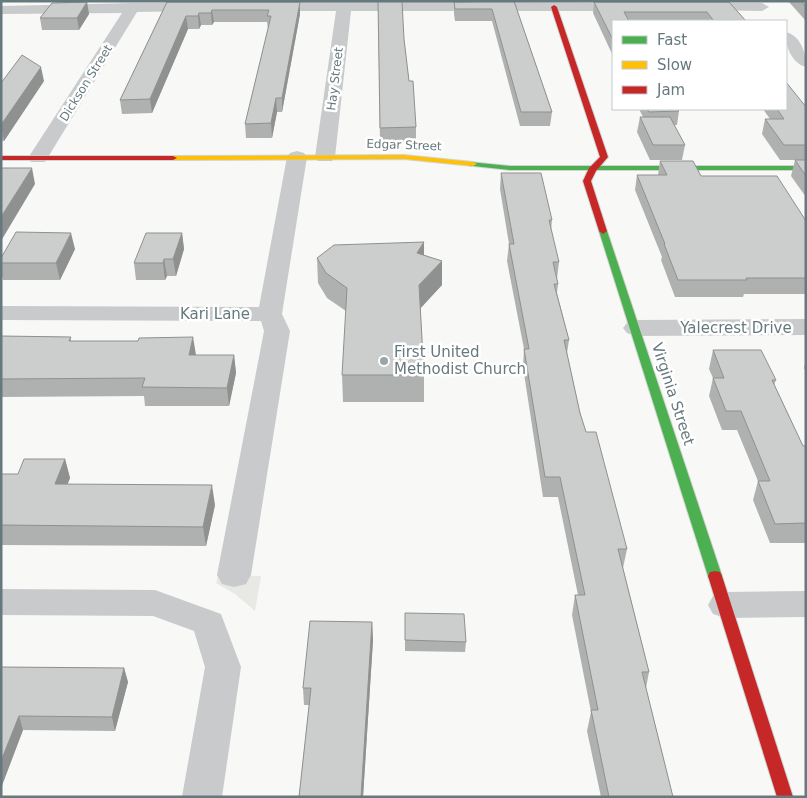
<svg xmlns="http://www.w3.org/2000/svg" width="807" height="798" font-family="'DejaVu Sans',sans-serif">
<rect width="100%" height="100%" fill="#f8f8f7"/>
<polygon fill="#e8e9e5" points="218,575 261,576 255,611 235,594 216,583"/>
<g fill="none" stroke-linecap="round" stroke-linejoin="round">
<defs>
<g id="fast">
<polygon points="470,162 510,166 806,166 806,170 510,170 473,166 470,166"/>
<polygon points="603,228 607,231 722,576 720,580 715,581 710,580 708,576 599,231"/>
</g>
<polygon id="slow" points="404,155 473,162 477,164 473,166 404,159 173,160 169,158 173,156"/>
<g id="jam">
<polygon points="554,5 557,7 608,157 596,171 591,181 607,231 603,234 599,231 583,181 589,168 600,157 551,7"/>
<polygon points="1,156 173,156 177,158 173,160 1,160"/>
<polygon points="715,571 720,572 722,576 793,797 777,797 708,576 710,572"/>
</g>
</defs>
<use href="#fast" stroke="#d2d4d4" stroke-width="2"/>
<use href="#slow" stroke="#d2d4d4" stroke-width="2"/>
<use href="#jam" stroke="#d2d4d4" stroke-width="2"/>
<g fill="#c8cacb" fill-rule="evenodd">
<polygon points="338,1 631,3 638,7 631,11 351,11 335,157 332,161 318,161 315,157 336,11 264,11 257,7 264,3"/>
<polygon points="133,3 201,3 208,7 201,11 137,12 45,162 31,162 28,158 122,13 1,14 1,6"/>
<polygon points="696,3 762,3 769,7 762,11 691,10 689,7 691,4"/>
<path d="M 786,32 C 801,36 806,53 806,67 C 791,63 785,45 786,32 Z"/>
<polygon points="297,151 304,153 307,157 282,314 290,331 251,575 246,584 234,587 222,584 217,575 264,331 261,321 1,320 1,306 259,307 287,157 290,153"/>
<polygon points="806,319 806,335 636,336 627,333 623,328 627,323 636,320"/>
<polygon points="1,589 155,590 221,614 241,667 222,797 182,797 205,667 194,631 153,616 1,615"/>
<polygon points="806,591 806,617 725,618 713,614 708,605 713,596 725,592"/>
</g>
<use href="#fast" fill="#4caf50" fill-rule="evenodd"/>
<use href="#slow" fill="#ffc107" fill-rule="evenodd"/>
<use href="#jam" fill="#c62828" fill-rule="evenodd"/>
</g>
<g fill="#afb1b1">
<polygon points="64,1 98,1 98,2 87,2 89,14 79,30 42,30 40,18 64,2"/>
<polygon points="378,1 404,39 409,81 416,127 416,142 380,143"/>
<polygon points="514,1 552,112 550,126 520,126 492,21 455,21 454,14 454,2"/>
<polygon points="788,1 806,1 806,21"/>
<polygon points="167,2 300,2 300,14 282,112 277,112 272,138 246,138 245,124 268,29 267,22 214,22 212,25 201,25 199,29 188,29 152,113 122,114 120,100"/>
<polygon points="594,2 729,2 746,21 613,21 613,56 593,13"/>
<polygon points="44,81 4,141 1,141 1,83"/>
<polygon points="806,107 806,197 791,176 795,160 780,160 762,134 765,119 770,119 763,109 786,109"/>
<polygon points="639,109 677,109 679,111 677,125 674,125 685,145 682,160 650,160 637,132 640,117 643,117"/>
<polygon points="660,161 701,176 806,221 806,294 744,294 743,297 675,297 661,260 662,257 635,190 637,175 658,175"/>
<polygon points="501,173 552,220 551,231 559,262 557,279 558,284 557,293 569,340 567,353 580,413 586,432 627,549 623,568 649,672 646,688 673,797 601,797 587,731 591,712 572,615 575,595 578,595 558,497 543,497 523,367 524,349 507,261 509,244 500,189"/>
<polygon points="182,233 184,249 176,276 167,276 165,280 136,280 134,263"/>
<polygon points="424,242 424,255 442,261 442,285 420,308 424,375 424,402 343,402 342,375 346,311 327,298 318,283 317,258"/>
<polygon points="75,249 60,280 3,280 1,274 1,258"/>
<polygon points="1,336 71,337 71,341 196,355 234,355 236,373 229,406 145,406 144,396 1,397"/>
<polygon points="713,350 776,380 774,385 803,446 806,446 806,543 770,543 753,500 758,481 737,430 722,430 709,396 713,378 709,369"/>
<polygon points="806,360 806,372 804,368"/>
<polygon points="65,459 70,478 67,484 215,505 206,546 1,545 1,474 18,474"/>
<polygon points="405,613 466,642 465,652 405,651"/>
<polygon points="372,622 373,640 363,797 299,797 309,705 304,705 303,688"/>
<polygon points="1,667 124,668 128,682 115,731 23,730 1,788"/>
</g>
<g fill="#8f9090">
<polygon points="87,2 89,14 79,30 77,18"/>
<polygon points="300,2 300,14 282,112 282,98"/>
<polygon points="212,10 214,22 212,25 211,13"/>
<polygon points="199,13 201,25 199,29 198,16"/>
<polygon points="186,16 188,29 152,113 150,99"/>
<polygon points="41,67 44,81 4,141 1,125"/>
<polygon points="276,98 277,112 272,138 271,123"/>
<polygon points="32,168 35,184 1,241 1,217"/>
<polygon points="71,233 75,249 60,280 56,263"/>
<polygon points="182,233 184,249 176,276 173,259"/>
<polygon points="424,242 424,266 417,253"/>
<polygon points="164,259 167,276 165,280 163,263"/>
<polygon points="442,261 442,285 419,310 419,285"/>
<polygon points="193,337 196,355 189,355"/>
<polygon points="234,355 236,373 229,406 227,388"/>
<polygon points="65,459 70,478 60,504 55,484"/>
<polygon points="212,485 215,505 206,546 203,527"/>
<polygon points="372,622 373,640 363,797 361,797"/>
<polygon points="124,668 128,682 115,731 112,717"/>
<polygon points="19,716 23,730 1,788 1,761"/>
</g>
<g fill="#cccece" stroke="#8f9090">
<polygon points="378,1 402,1 404,39 409,81 413,81 416,127 380,128"/>
<polygon points="514,1 552,112 521,112 492,9 455,9 454,2"/>
<polygon points="801,1 806,1 806,7"/>
<polygon points="87,2 77,18 40,18 52,3"/>
<polygon points="167,2 300,2 282,98 276,98 271,123 245,124 271,16 267,16 269,10 212,10 211,13 199,13 198,16 186,16 150,99 120,100"/>
<polygon points="594,2 729,2 746,21 714,21 707,12 624,12 629,21 613,21 613,40"/>
<polygon points="22,55 41,67 1,125 1,83"/>
<polygon points="786,82 806,107 806,145 784,145 765,119 784,119 777,109 786,109"/>
<polygon points="647,109 677,109 679,111 649,112"/>
<polygon points="640,117 670,117 685,145 653,145"/>
<polygon points="795,160 806,160 806,176"/>
<polygon points="660,161 693,161 701,176 777,176 806,221 806,278 746,278 747,280 678,280 664,244 665,244 637,175 667,175"/>
<polygon points="1,168 32,168 1,217"/>
<polygon points="501,173 541,173 552,220 549,220 559,262 553,262 558,284 554,284 569,340 564,340 580,413 586,432 596,432 627,549 618,549 649,672 642,672 673,797 609,797 591,710 598,710 575,595 585,595 560,477 545,477 524,349 529,349 509,244 514,244"/>
<polygon points="16,232 71,233 56,263 1,263 1,258"/>
<polygon points="146,233 182,233 173,259 164,259 163,263 134,263"/>
<polygon points="424,242 417,253 442,261 419,285 424,375 342,375 347,288 326,273 317,258 334,245"/>
<polygon points="1,336 71,337 69,341 138,341 139,338 193,337 189,355 234,355 227,388 142,387 145,378 1,379"/>
<polygon points="713,350 761,350 776,380 772,380 803,446 806,446 806,523 775,524 758,481 770,481 741,411 726,411 713,378 724,378"/>
<polygon points="24,459 65,459 55,484 212,485 203,527 1,525 1,474 18,474"/>
<polygon points="405,613 464,614 466,642 405,640"/>
<polygon points="310,621 372,622 361,797 299,797 311,688 303,688"/>
<polygon points="1,667 124,668 112,717 19,716 1,761"/>
</g>
<circle fill="#99a5a8" stroke="#fff" stroke-width="2" cx="384" cy="361" r="5"/>
<g text-anchor="middle" stroke-width="5" stroke-linejoin="round" paint-order="stroke">
<g font-size="12" fill="#66797e" stroke="#fff">
<text transform="translate(335 79) rotate(-83)" y="4">Hay Street</text>
<text transform="translate(86 83) rotate(-58)" y="4">Dickson Street</text>
<text transform="translate(404 145) rotate(2)" y="4">Edgar Street</text>
</g>
<g font-size="15" fill="#66797e" stroke="#fff">
<text x="215" y="319">Kari Lane</text>
<text x="736" y="333">Yalecrest Drive</text>
<text transform="translate(673 394) rotate(72)" y="5">Virginia Street</text>
</g>
<g font-size="15" fill="#66797e" stroke="#fff" text-anchor="start">
<text x="394" y="357">First United<tspan x="394" dy="17">Methodist Church</tspan></text>
</g>
</g>
<rect width="807" height="798" fill="none" stroke="#66797e" stroke-width="5"/>
<rect x="612" y="20" width="175" height="90" fill="#ffffff" stroke="#c2c9cb"/>
<rect x="622" y="36" width="25" height="8" fill="#4caf50" stroke="#c2c9cb"/>
<text x="657" y="45" font-size="15" fill="#66797e">Fast</text>
<rect x="622" y="61" width="25" height="8" fill="#ffc107" stroke="#c2c9cb"/>
<text x="657" y="70" font-size="15" fill="#66797e">Slow</text>
<rect x="622" y="86" width="25" height="8" fill="#c62828" stroke="#c2c9cb"/>
<text x="657" y="95" font-size="15" fill="#66797e">Jam</text>
</svg>
